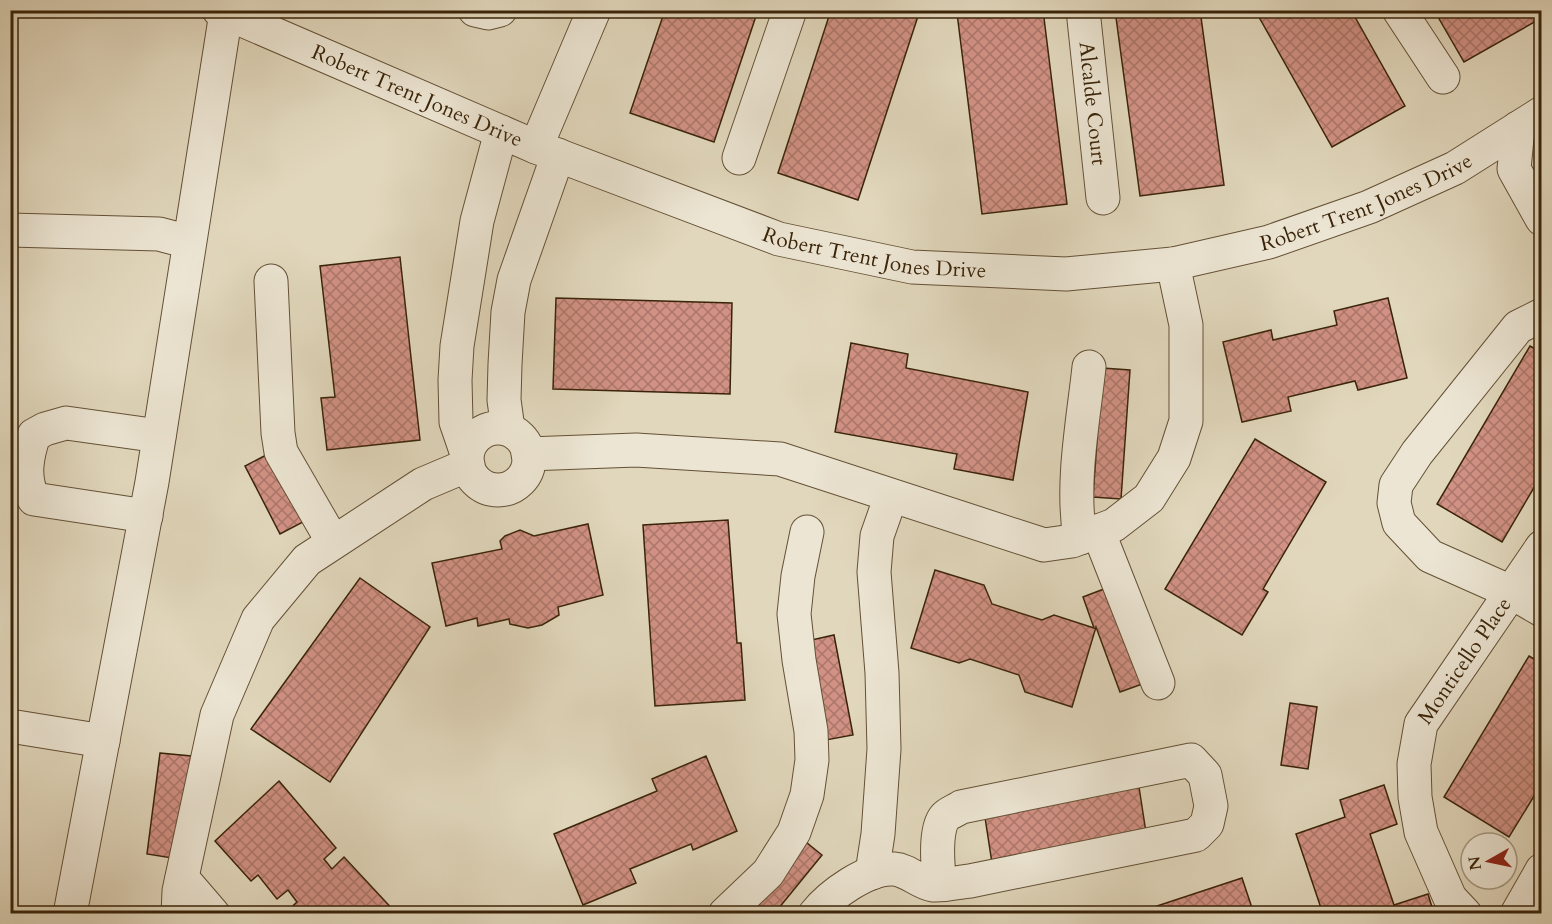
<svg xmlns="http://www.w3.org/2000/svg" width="1552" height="924" font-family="Cardo,serif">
<defs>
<pattern id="building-cross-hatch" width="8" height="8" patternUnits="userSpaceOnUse" patternTransform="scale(1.5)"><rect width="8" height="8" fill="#d19184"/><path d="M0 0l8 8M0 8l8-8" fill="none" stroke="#ab766a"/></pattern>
</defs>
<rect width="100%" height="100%" fill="#e1d7bc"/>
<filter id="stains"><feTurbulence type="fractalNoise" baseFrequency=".00333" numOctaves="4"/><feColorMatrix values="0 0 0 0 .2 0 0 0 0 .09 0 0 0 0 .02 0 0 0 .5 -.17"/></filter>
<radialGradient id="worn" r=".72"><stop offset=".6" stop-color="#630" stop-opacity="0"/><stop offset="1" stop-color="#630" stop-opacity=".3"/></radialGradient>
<g fill="url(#building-cross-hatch)" stroke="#3a2409" stroke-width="1.5">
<polygon points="665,10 758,10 714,142 630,113"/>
<polygon points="831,10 920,10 858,200 778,173"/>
<polygon points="976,10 1043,10 1067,204 982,214 957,13"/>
<polygon points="1115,10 1200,10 1224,185 1140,196"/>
<polygon points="1255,10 1351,10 1405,106 1332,147"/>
<polygon points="1434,10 1532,10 1538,20 1464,62"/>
<polygon points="400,257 420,440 327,450 321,398 335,397 320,266"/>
<polygon points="556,298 732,303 730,394 553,389"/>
<polygon points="1388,298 1407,378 1358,390 1355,381 1288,397 1291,411 1242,422 1223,342 1271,330 1273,340 1337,325 1334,311"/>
<polygon points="851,343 908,354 906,368 1028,392 1013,480 954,469 957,454 835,432"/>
<polygon points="1530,346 1542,353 1542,474 1502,542 1437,504"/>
<polygon points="1102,368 1130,370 1121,499 1093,497"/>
<polygon points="1255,439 1326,482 1263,589 1268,592 1242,635 1165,589"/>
<polygon points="268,454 303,522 280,534 245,466"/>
<polygon points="728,520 737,643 741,643 745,700 655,706 643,525"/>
<polygon points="588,524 603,595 558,607 559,615 542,625 528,628 510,624 509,619 478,626 477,618 446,626 432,563 502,549 500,541 505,536 520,530 534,536"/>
<polygon points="935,570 984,585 992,604 1042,620 1054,615 1094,628 1083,597 1109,587 1145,683 1120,692 1096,627 1072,707 1025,692 1019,675 970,659 959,663 911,648"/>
<polygon points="360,578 430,627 330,782 251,729"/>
<polygon points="834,635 853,735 826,740 807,641"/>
<polygon points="1529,656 1542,664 1542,783 1509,837 1444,797"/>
<polygon points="1290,703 1317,707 1308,769 1281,765"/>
<polygon points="160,753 191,756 178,859 147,854"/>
<polygon points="706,756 737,831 693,850 691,844 630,869 636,883 583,905 554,834 657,791 652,779"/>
<polygon points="279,781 336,848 324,859 332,869 344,857 397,914 284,914 297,902 288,890 277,899 258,875 251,881 215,841"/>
<polygon points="1384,785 1397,824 1370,834 1394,905 1428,894 1434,914 1323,914 1296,834 1345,817 1340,800"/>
<polygon points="1139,787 1147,839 992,863 984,811"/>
<polygon points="801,838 822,855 774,914 739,914"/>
<polygon points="1242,878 1254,914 1160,914 1157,906"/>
</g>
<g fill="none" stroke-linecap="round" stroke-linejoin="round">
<defs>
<g id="minor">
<path id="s1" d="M 219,10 L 536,147 L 779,239 L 912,267 L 1066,274 L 1173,264 L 1269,242 L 1369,207 L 1455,168 L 1542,113"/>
<polyline points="475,10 488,13 500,10"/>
<path id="s2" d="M 1083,10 L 1103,198"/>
<polyline points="1399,10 1443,77"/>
<polyline points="1518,128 1514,169 1542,219"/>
<polyline points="536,147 594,10"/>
<polyline points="739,158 790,10"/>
<polyline points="10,230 159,234 189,242"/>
<polyline points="271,281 278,433 281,452 333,542"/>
<polyline points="1542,315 1518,327 1417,453 1396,485 1394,503 1399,523 1430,556 1511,592 1542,610"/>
<circle cx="498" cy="459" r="31"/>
<polyline points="508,429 504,400 505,364 508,312 514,280 558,155"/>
<polyline points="467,454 456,422 455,380 457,346 477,221 501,132"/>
<polyline points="528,454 636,450 780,459 1044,545 1072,541 1114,525 1149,498 1174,458 1186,421 1186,325 1173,264"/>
<path d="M 146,516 L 34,499 C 22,478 27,456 34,435 L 45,429 L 66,423 L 159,436"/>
<polyline points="1098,531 1158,683"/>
<path d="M 1080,538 C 1071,482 1083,423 1089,367"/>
<polyline points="10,726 103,741"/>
<polyline points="872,873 878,834 884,749 882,673 874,572 877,536 891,496"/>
<polyline points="182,878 213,914"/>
<polyline points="70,914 152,482 226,13"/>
<polyline points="178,914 179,891 217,715 258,619 307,560 423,484 468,465"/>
<polyline points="725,914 768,873 794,832 807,795 812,760 811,731 799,660 794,614 798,576 807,532"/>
<path d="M 815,914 C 830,895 868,867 894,869 C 908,870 920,883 933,885 C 944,886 959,882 970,881 L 1196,835 L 1207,824 L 1211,806 L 1205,775 L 1191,760 L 961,807 C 957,810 948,813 945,817 C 934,829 938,869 940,884"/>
<path id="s3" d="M 1465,914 L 1450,898 L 1421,832 L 1415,797 L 1414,764 L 1421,724 L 1542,547"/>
<polyline points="1517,914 1542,870"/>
</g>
</defs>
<use href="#minor" stroke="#645136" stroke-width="35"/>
<use href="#minor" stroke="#ece5d3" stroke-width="33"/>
</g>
<g text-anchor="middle" stroke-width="4.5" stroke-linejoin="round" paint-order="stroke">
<g font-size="21" fill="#3a2409" stroke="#ece5d3">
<text dy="7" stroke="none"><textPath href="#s1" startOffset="216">Robert Trent Jones Drive</textPath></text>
<text dy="7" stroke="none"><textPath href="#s2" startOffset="94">Alcalde Court</textPath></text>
<text dy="7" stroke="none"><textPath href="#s1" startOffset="1206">Robert Trent Jones Drive</textPath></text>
<text dy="7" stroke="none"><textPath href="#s1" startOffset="702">Robert Trent Jones Drive</textPath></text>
<text dy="7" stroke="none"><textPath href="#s3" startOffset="280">Monticello Place</textPath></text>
</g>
</g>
<rect width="1552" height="924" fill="none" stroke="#e1d7bc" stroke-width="36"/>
<rect x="12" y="12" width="1528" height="900" fill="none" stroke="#3a2409" stroke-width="3"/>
<rect x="18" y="18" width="1516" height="888" fill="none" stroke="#3a2409" stroke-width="1.5"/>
<g transform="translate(1489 861) rotate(261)"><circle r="28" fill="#ece5d3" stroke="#a59882" stroke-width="1.5"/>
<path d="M0-4.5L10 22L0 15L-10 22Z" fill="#8f2418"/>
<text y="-9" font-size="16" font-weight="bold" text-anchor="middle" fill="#3a2409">N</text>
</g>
<rect width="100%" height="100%" filter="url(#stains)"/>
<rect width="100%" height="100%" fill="url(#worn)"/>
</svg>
